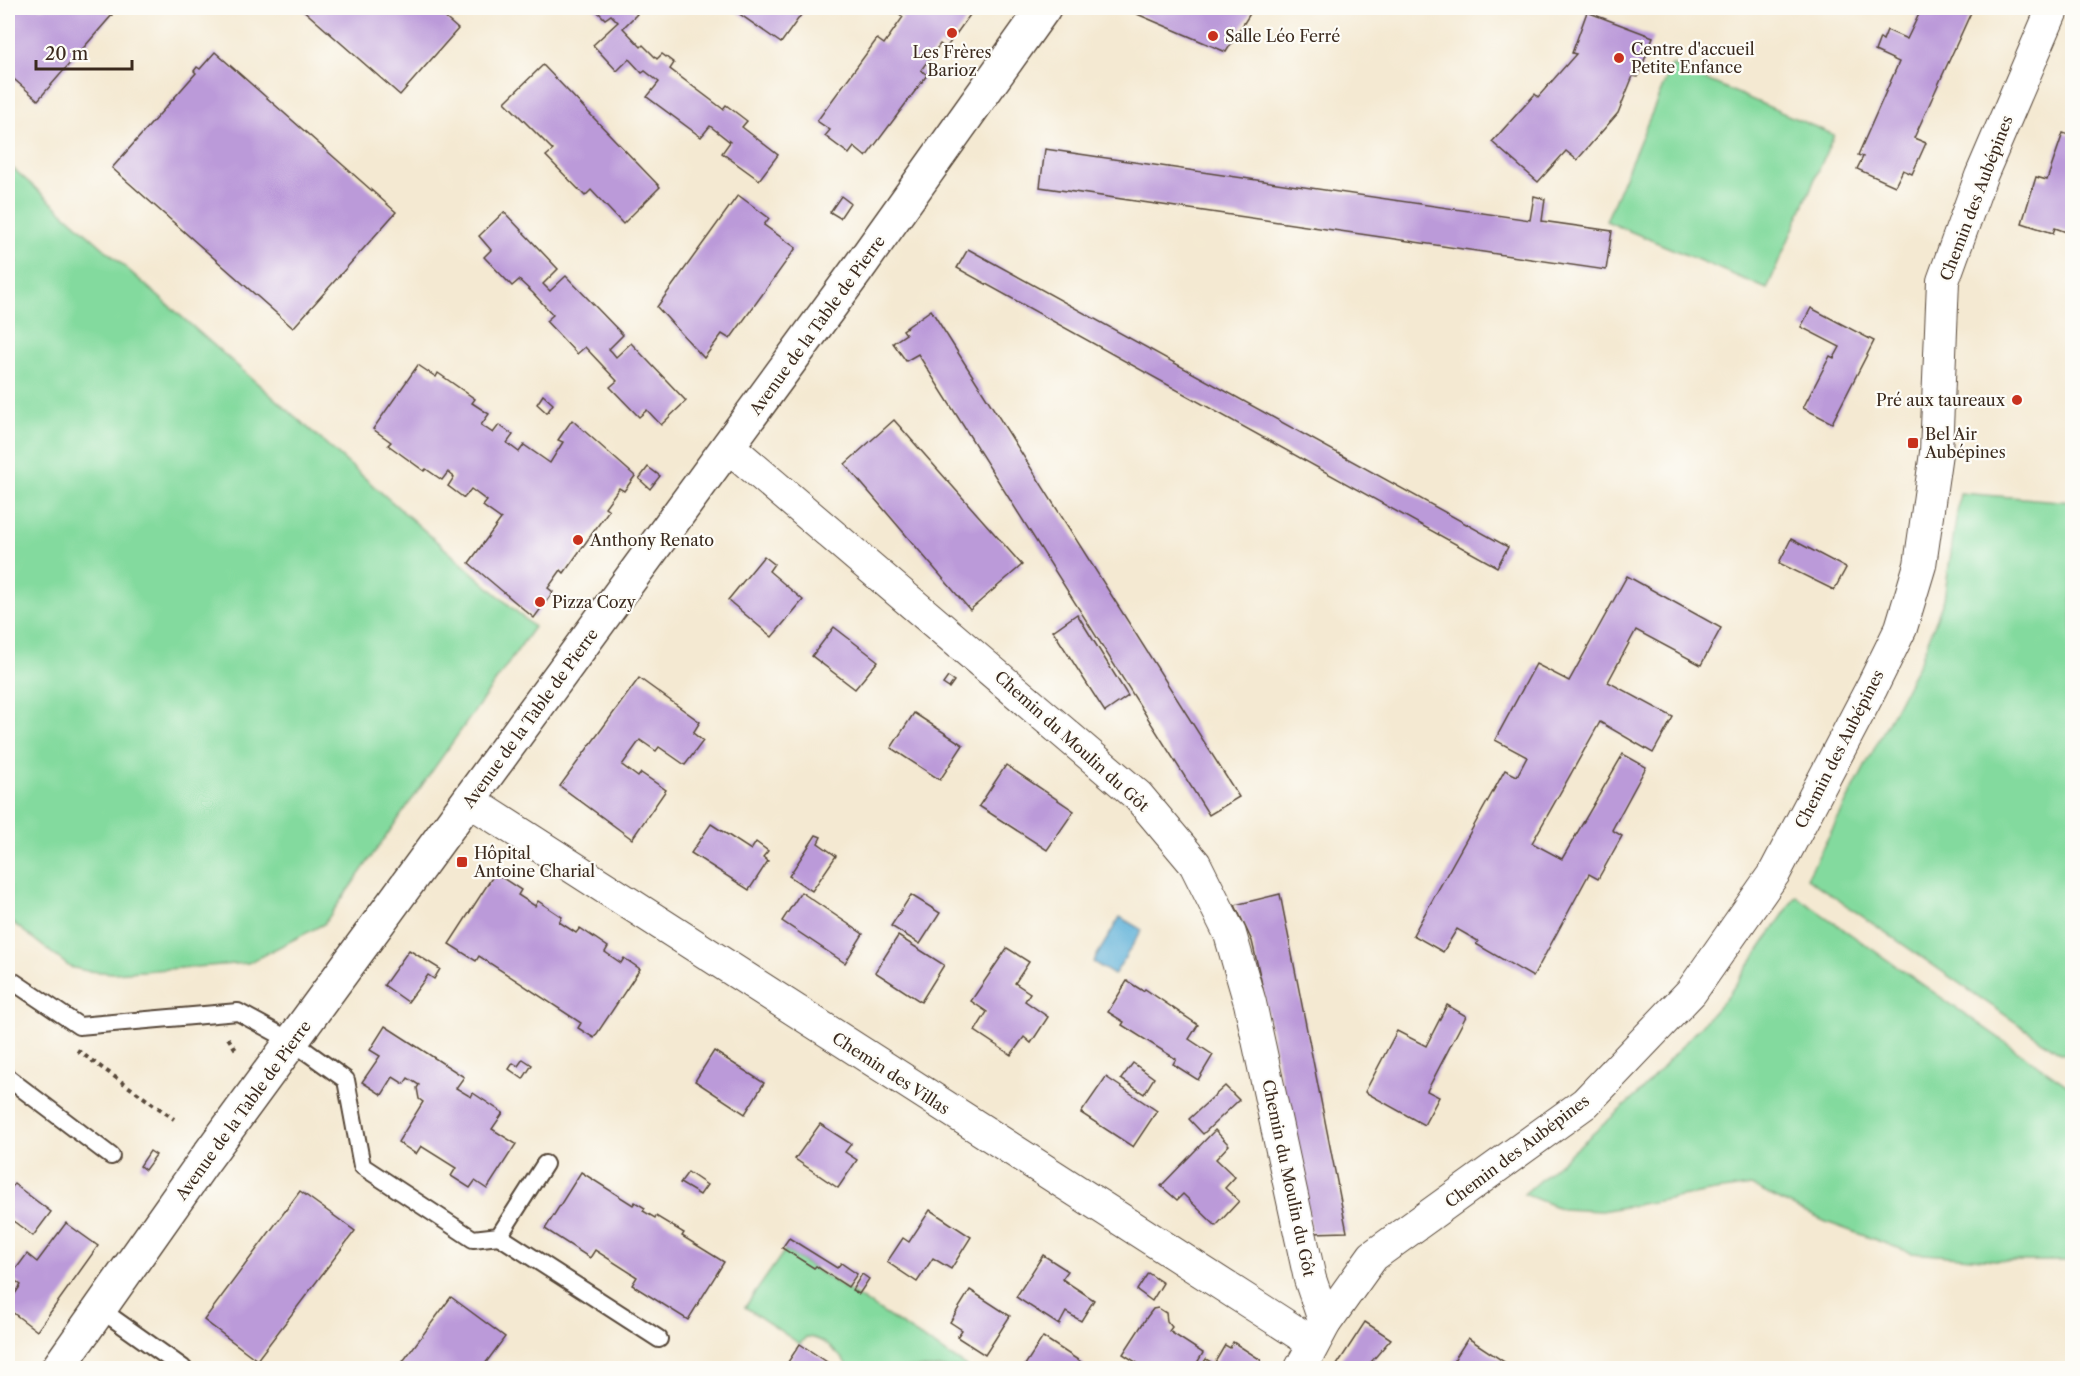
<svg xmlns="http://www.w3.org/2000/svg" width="2080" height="1376" font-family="'Libre Caslon Text',serif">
<rect width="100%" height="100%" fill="#fdfcf7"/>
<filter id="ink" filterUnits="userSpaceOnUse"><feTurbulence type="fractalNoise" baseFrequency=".0167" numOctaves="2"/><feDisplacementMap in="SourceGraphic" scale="12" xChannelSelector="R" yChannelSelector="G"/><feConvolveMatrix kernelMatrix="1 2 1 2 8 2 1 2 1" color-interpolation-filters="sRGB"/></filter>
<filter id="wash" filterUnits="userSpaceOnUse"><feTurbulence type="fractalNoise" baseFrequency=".008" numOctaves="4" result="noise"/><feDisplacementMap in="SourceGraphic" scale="24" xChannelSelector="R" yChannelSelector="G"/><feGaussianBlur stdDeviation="1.35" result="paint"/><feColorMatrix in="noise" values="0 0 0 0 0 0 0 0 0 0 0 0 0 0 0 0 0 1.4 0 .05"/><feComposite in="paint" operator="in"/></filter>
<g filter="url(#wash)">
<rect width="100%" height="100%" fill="#f4e9d2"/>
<g fill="#83da9e" stroke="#5f825e" stroke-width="1.5">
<polygon points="1672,65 1834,135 1767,289 1606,221"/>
<polygon points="8,164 534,627 324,924 248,963 114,973 87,971 70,967 8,919 8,274 17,261 8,253"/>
<polygon points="1960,493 2072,502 2072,1055 2060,1053 1807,878 1921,659 1944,599"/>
<polygon points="1796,896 2072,1089 2072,1261 2008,1261 1912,1253 1826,1222 1751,1186 1715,1191 1601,1211 1562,1209 1524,1194 1637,1095 1727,997"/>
<path d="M 785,1250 L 969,1368 L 851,1368 C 839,1356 825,1337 806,1337 L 800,1344 L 745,1307 Z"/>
</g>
<polygon fill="#5db0d8" stroke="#4c6d7b" stroke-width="1.5" points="1120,917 1142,930 1114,975 1093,962"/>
<g id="blocks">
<g fill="#bb9ad9">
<polygon points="8,8 103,8 112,15 38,100 8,74"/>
<polygon points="301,8 434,8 458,29 400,95"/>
<polygon points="594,8 631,8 637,14 623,28 641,47 643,45 657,59 662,54 674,63 670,69 723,109 726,105 747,121 742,127 778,155 759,180 722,153 730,142 710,126 701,137 647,97 659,82 645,71 642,73 629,59 617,71 593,45 618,22 611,15 605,19"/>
<polygon points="731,8 806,8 781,43"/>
<polygon points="900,8 975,8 946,48 940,44 921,70 927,75 866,157 854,147 849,154 825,136 830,130 817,121 877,39 884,44 903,17 897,12"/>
<polygon points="1123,8 1244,8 1251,12 1226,52"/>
<polygon points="1922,8 1973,8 1914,138 1926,143 1912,174 1903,170 1895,186 1857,169 1863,157 1858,155 1899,62 1875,51 1880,38 1883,40 1887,30 1907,39"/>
<polygon points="1587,12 1653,37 1638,77 1633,76 1618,113 1577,160 1566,151 1538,182 1492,142 1535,94 1538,97 1576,54 1572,53"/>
<polygon points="215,52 396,212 293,328 112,168 196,73 194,71 197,67 200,69"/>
<polygon points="543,65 660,187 623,224 591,190 585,196 546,156 553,150 505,102"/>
<polygon points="2063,133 2072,136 2072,234 2055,228 2053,233 2022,223 2036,177 2047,180"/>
<polygon points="1045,149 1530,220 1534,196 1545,199 1542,221 1612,231 1606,270 1040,187"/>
<polygon points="738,195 769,218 764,225 796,248 730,339 722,334 704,358 657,307"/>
<polygon points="841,196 850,203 840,218 830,212"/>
<polygon points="504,212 558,269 543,284 550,291 566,276 623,335 609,349 612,352 616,357 631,343 686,401 661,425 647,410 639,417 610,387 617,381 585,347 577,354 546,321 553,315 533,293 519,280 512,286 484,257 491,250 479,236"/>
<polygon points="968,249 1508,547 1497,567 957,268"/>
<polygon points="1811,308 1874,341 1832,423 1803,408 1830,356 1834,358 1840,347 1801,327"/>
<polygon points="931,310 1239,797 1209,815 918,354 906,361 893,343 906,334 903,330"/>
<polygon points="418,365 436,377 438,373 475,399 472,403 489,414 481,425 493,433 499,425 513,435 507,443 519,452 524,445 550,463 563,442 558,440 572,420 635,476 624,491 619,488 605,507 609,510 564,573 561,570 548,588 553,592 534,618 469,563 501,519 483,506 487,501 471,489 464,498 448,486 454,477 448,472 442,480 426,469 424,471 388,445 391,442 373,429"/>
<polygon points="543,395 553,404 547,413 537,404"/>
<polygon points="894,420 1022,565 970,610 845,464"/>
<polygon points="648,467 660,476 650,489 639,479"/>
<polygon points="1791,539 1846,568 1834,590 1779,563"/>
<polygon points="764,556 774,564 769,571 803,600 772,637 728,600"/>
<polygon points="1627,576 1721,628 1701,665 1636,630 1608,682 1673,717 1653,753 1600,722 1532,843 1562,859 1623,754 1646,767 1612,830 1622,836 1598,879 1589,874 1533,977 1476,944 1478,941 1457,929 1443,952 1413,935 1505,770 1517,776 1527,757 1495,740 1536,664 1569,681"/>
<polygon points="1077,614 1128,696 1105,712 1053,631"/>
<polygon points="834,627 878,661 855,689 812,656"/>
<polygon points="948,677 954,681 949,688 943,684"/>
<polygon points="639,678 700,722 693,733 703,741 685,765 659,747 656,751 640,740 622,765 638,777 641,773 666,790 632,839 560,786"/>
<polygon points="914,713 963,745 940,780 891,748"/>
<polygon points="1006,765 1074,811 1047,850 979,806"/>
<polygon points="711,824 751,850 756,842 768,851 763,857 768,861 749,890 691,853"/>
<polygon points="816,835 821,837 818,843 836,856 812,891 789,876"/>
<polygon points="495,873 521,890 518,895 535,906 538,901 562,917 559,922 576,933 580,928 608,947 605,952 621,963 624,958 640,969 594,1038 578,1028 581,1023 479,956 476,961 449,944"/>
<polygon points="801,892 863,934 845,963 782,921"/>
<polygon points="1280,894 1347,1232 1312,1233 1261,980 1252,941 1235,905"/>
<polygon points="911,895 940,913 920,944 891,926"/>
<polygon points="898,936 944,965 921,1002 875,972"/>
<polygon points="1007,948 1029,962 1015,983 1030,993 1025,1001 1048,1017 1031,1043 1024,1037 1011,1055 975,1031 987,1012 971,1001"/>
<polygon points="409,950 440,969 434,979 428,975 408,1002 384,985"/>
<polygon points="1127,981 1143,991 1145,989 1198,1025 1189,1039 1213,1055 1198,1080 1173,1064 1176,1059 1122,1025 1124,1022 1108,1012"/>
<polygon points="1447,1005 1466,1016 1427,1091 1439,1097 1424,1125 1365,1092 1397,1031 1426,1046"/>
<polygon points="385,1026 464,1077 456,1088 471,1097 473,1093 503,1113 492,1129 516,1144 487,1189 475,1181 470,1188 451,1176 456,1168 421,1146 416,1154 398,1142 423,1102 419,1099 417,1088 419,1085 408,1078 404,1084 393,1077 382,1095 362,1082 380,1056 370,1050"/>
<polygon points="714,1051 764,1083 745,1114 695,1081"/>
<polygon points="523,1059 532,1065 523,1079 509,1069 513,1063 518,1066"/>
<polygon points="1133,1063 1154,1078 1144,1094 1121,1079"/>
<polygon points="1106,1077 1157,1111 1133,1147 1081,1113"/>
<polygon points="1225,1086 1239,1100 1203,1134 1189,1119"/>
<polygon points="820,1124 851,1144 845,1152 857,1160 838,1188 795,1159"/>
<polygon points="1215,1130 1229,1145 1216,1159 1235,1177 1225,1188 1239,1201 1216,1226 1183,1194 1177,1200 1161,1186"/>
<polygon points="150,1151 156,1155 145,1170 140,1166"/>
<polygon points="581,1172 633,1205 635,1202 645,1208 643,1211 655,1218 656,1216 684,1233 682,1236 724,1262 688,1320 632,1285 637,1277 595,1250 590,1258 545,1229"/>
<polygon points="688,1172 707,1185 700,1195 680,1183"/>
<polygon points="14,1184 51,1212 33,1236 8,1217 8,1193"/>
<polygon points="300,1191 355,1231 257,1360 204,1320"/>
<polygon points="930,1210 971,1237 951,1269 933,1258 917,1282 887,1262 903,1238 909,1242"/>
<polygon points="66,1223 98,1246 37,1331 8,1309 8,1304 21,1285 10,1277 27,1254 37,1262"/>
<polygon points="789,1238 837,1268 841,1263 857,1274 848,1287 816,1266 814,1268 782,1248"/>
<polygon points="1043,1255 1068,1271 1062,1279 1094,1300 1081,1321 1066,1312 1059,1325 1016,1297"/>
<polygon points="1148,1273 1163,1283 1152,1301 1137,1290"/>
<polygon points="862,1274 869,1279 859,1294 852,1290"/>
<polygon points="970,1290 1010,1316 985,1355 957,1337 962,1330 950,1322"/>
<polygon points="451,1297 505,1337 482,1368 398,1368"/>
<polygon points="1158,1308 1166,1313 1167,1321 1172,1327 1169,1331 1203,1353 1194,1368 1145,1368 1123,1354 1147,1317 1153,1309"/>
<polygon points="1365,1322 1391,1339 1366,1368 1335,1368"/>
<polygon points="1043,1337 1084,1364 1081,1368 1023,1368"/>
<polygon points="1468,1338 1509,1365 1508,1366 1511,1368 1449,1368"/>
<polygon points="1233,1342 1261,1360 1257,1367 1260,1368 1200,1368 1206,1359 1214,1364 1225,1345 1230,1348"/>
<polygon points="800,1344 836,1368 784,1368"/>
</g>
</g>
</g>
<g filter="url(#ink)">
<use href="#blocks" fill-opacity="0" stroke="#574739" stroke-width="1.5"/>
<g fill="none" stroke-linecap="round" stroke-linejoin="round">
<defs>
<g id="lane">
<polyline points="8,978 79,1026 238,1012 293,1042 346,1080 362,1166 473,1239 499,1236 545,1164"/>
<polyline points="8,1078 111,1156"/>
<polyline points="499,1236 659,1339"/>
<polyline points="100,1309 183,1368"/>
</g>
<g id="street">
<polyline points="728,446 1138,796 1195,864 1230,934 1250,1003 1310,1279 1325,1323"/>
<polyline points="470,801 1313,1343"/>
<polyline points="1301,1368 1325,1323 1373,1256 1585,1103 1691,992 1775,872 1872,687 1901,628 1920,565 1936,453 1943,281 1981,176 2053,8"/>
</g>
<polyline id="secondary" points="58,1368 204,1161 857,270 1044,8"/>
</defs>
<use href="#lane" stroke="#574739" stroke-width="20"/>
<use href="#street" stroke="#574739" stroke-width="34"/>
<use href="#secondary" stroke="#574739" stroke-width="36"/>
<g stroke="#574739" stroke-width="4" stroke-dasharray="4.5 4.5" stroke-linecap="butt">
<polyline points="228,1038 236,1050"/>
<polyline points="77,1050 174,1119"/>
</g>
<use href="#lane" stroke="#fff" stroke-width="16"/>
<use href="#street" stroke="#fff" stroke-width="32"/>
<use href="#secondary" stroke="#fff" stroke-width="33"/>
</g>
</g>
<g fill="#c8321e" stroke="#fdfcf7" stroke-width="2">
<circle cx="952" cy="33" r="6"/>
<circle cx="1213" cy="36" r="6"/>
<circle cx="1619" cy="58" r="6"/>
<circle cx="2017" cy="400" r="6"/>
<rect x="1907" y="437" width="12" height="12" rx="3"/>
<circle cx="578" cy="540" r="6"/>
<circle cx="540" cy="602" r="6"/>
<rect x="456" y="856" width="12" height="12" rx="3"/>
</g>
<g text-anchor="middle" stroke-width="4.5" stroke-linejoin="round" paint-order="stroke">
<g font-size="16" fill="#3b2a1e" stroke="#fdfcf7" text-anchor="start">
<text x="1225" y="42">Salle Léo Ferré</text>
<text x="1631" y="55">Centre d'accueil<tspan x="1631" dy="18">Petite Enfance</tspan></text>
<text x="952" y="58" text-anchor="middle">Les Frères<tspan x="952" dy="18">Barioz</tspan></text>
<text x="2005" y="406" text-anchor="end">Pré aux taureaux</text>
<text x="1925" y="440">Bel Air<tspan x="1925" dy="18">Aubépines</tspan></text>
<text x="590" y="546">Anthony Renato</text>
<text x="552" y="608">Pizza Cozy</text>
<text x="474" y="859">Hôpital<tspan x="474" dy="18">Antoine Charial</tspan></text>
</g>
<g font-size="16" fill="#3b2a1e" stroke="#fdfcf7">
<text transform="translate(1976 198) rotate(-69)" y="6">Chemin des Aubépines</text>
<text transform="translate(817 325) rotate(-54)" y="6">Avenue de la Table de Pierre</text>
<text transform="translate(530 718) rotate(-54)" y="6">Avenue de la Table de Pierre</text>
<text transform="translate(1072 741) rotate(42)" y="6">Chemin du Moulin du Gôt</text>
<text transform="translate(1839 749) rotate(-63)" y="6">Chemin des Aubépines</text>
<text transform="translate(891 1073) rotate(33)" y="6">Chemin des Villas</text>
<text transform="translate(243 1110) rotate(-54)" y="6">Avenue de la Table de Pierre</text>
<text transform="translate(1517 1151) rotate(-37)" y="6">Chemin des Aubépines</text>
<text transform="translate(1289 1178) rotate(78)" y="6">Chemin du Moulin du Gôt</text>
</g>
</g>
<rect width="2080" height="1376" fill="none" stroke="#fdfcf7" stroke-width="30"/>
<path d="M36 60v9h96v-9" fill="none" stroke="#3b2a1e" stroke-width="3"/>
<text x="45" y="60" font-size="18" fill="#3b2a1e" stroke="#fdfcf7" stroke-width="4.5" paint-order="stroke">20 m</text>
</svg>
